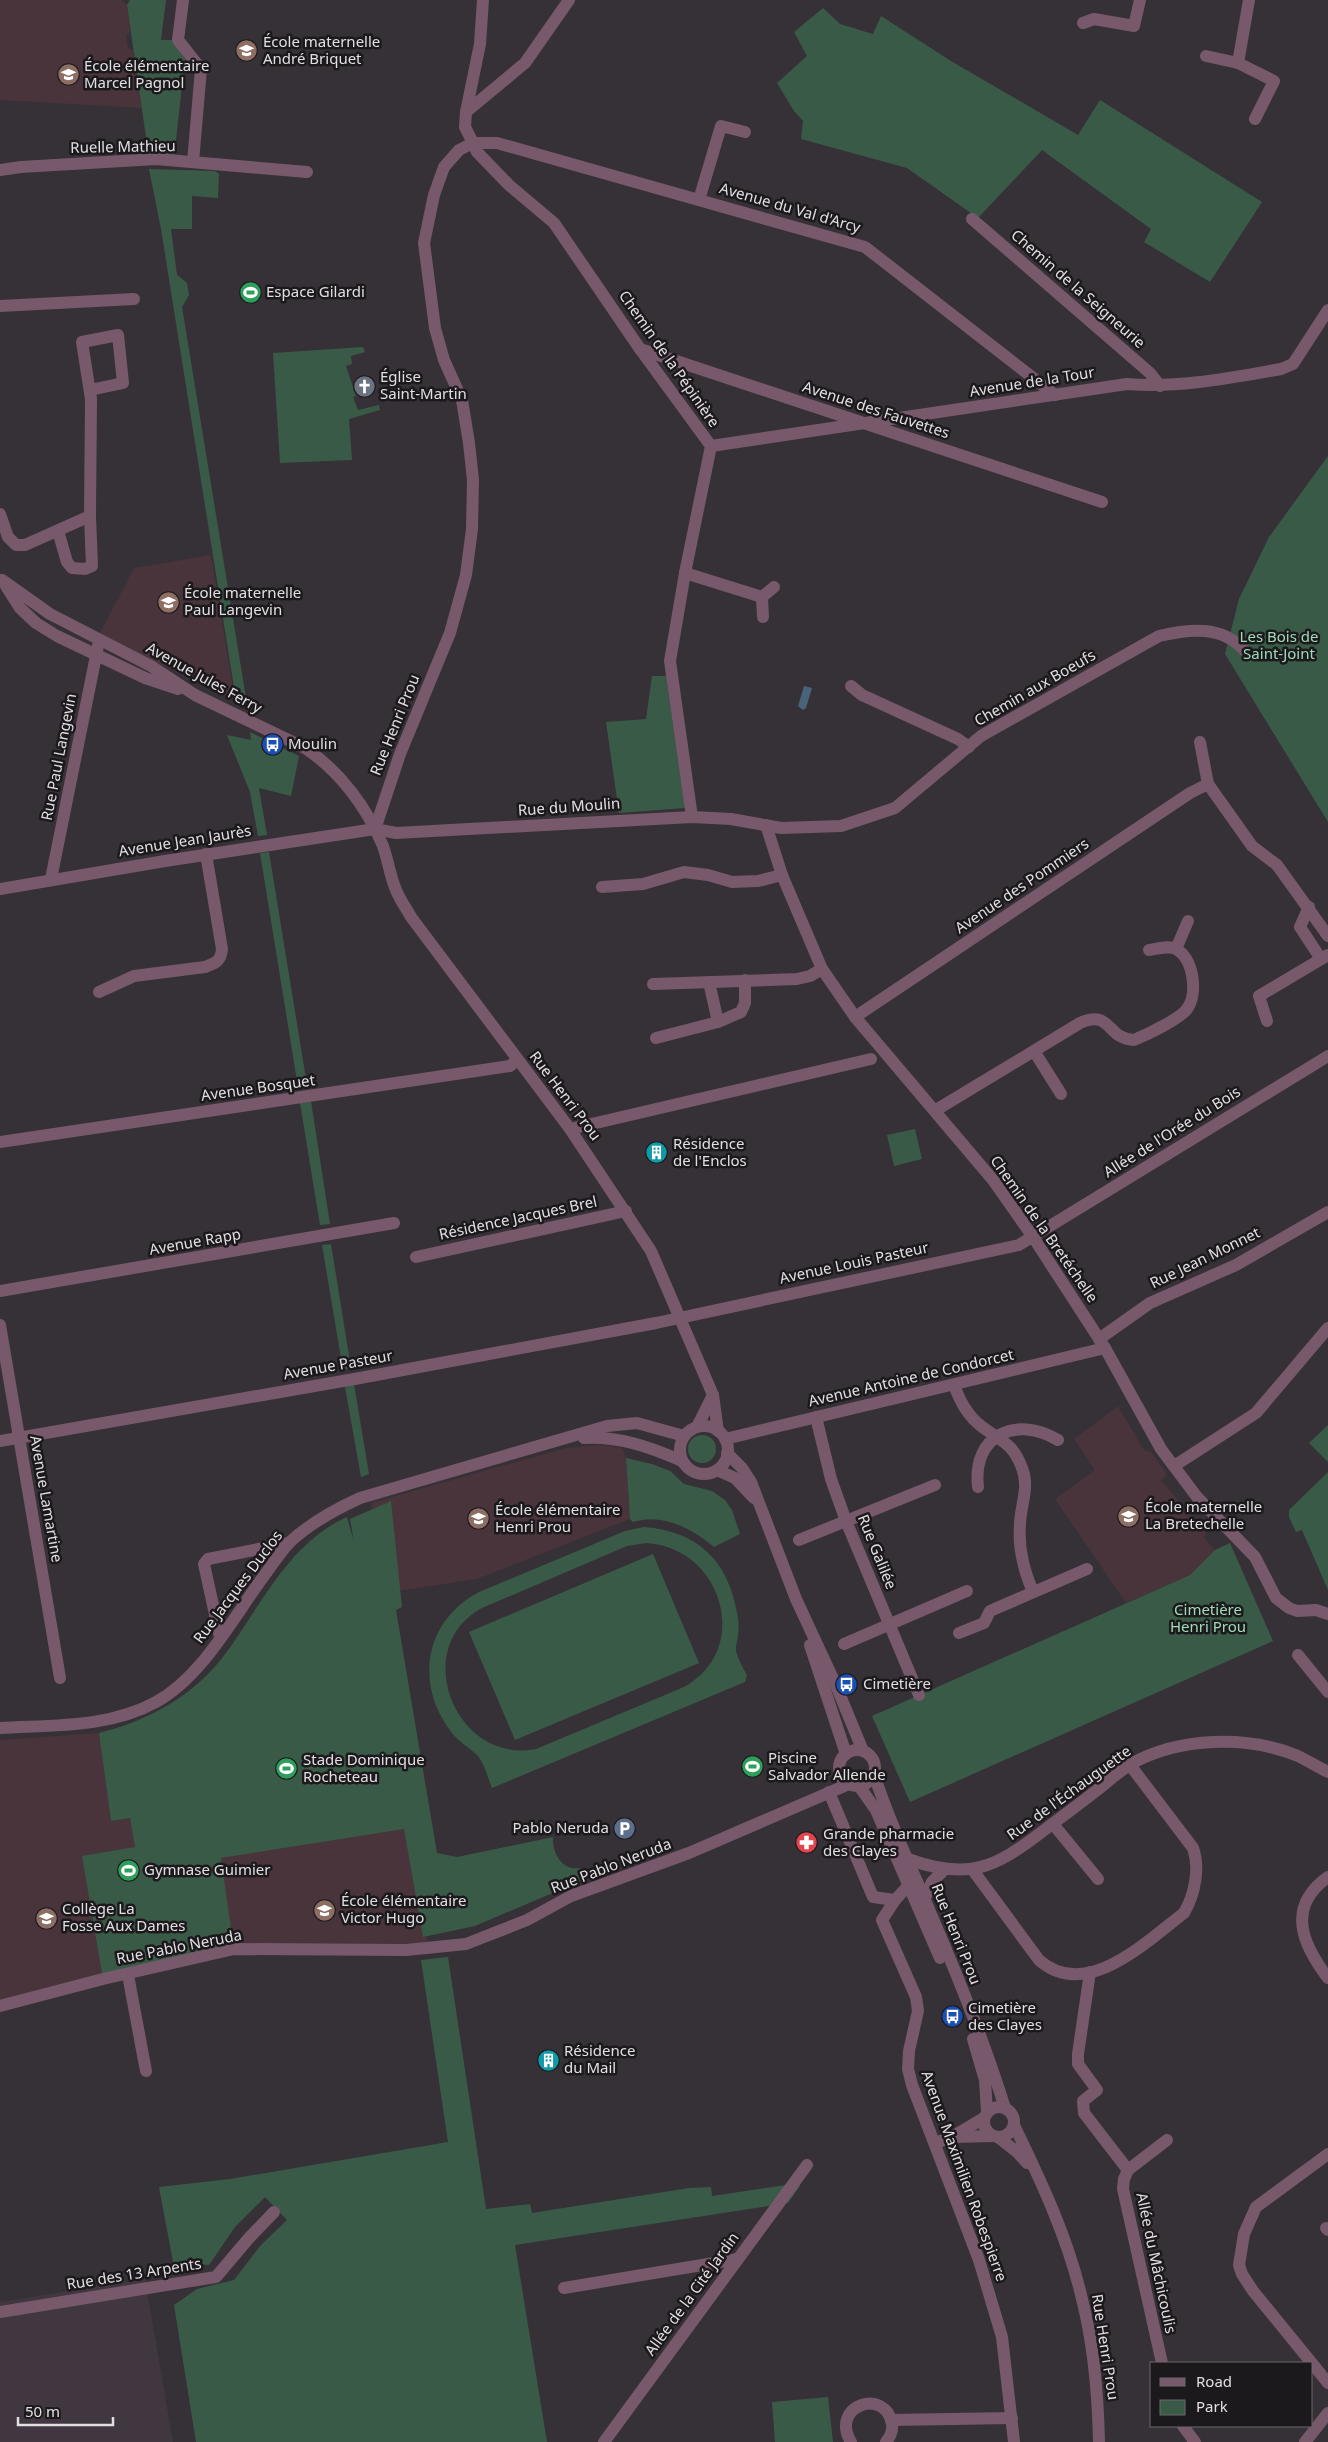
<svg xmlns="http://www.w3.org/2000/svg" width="1328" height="2442" font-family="'Noto Sans',sans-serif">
<rect width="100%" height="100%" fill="#363136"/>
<polygon fill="#413741" points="145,2279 173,2442 0,2442 0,2302"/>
<g fill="#48343a">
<polygon points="0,0 121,0 127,5 130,32 126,36 128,48 133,50 142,108 0,100"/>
<polygon points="211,555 235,700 99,635 134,568"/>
<polygon points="1118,1406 1144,1450 1151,1452 1167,1474 1161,1480 1206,1533 1204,1538 1215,1550 1190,1575 1126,1603 1055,1499 1095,1470 1074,1439"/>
<polygon points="600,1445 619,1447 623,1450 626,1458 630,1519 477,1579 385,1593 371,1503 565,1448"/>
<polygon points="99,1733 111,1821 130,1818 135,1847 103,1979 0,2006 0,1740"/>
<polygon points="408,1828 429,1949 234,1949 220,1858"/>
</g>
<g fill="#3a5a48" fill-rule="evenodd">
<polygon points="130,0 166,0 161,40 172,40 185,59 174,158 149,158 127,5"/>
<polygon points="823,8 840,24 873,34 881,16 951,61 1078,135 1100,100 1262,202 1210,282 1144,242 1151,229 1042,150 978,218 907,168 801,139 803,121 794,111 777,83 807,56 794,32"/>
<polygon points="149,169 215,171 219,174 218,198 192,196 192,229 171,229 177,275 187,283 189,295 182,307 247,704 236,700 161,229"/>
<polygon points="363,347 365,352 351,356 352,364 346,366 356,396 353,397 358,410 379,405 380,410 349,419 352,460 280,463 273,353"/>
<polygon points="1328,456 1328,822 1225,654 1239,599 1269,537"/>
<polygon points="652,676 666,676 685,808 619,813 606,722 646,719"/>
<polygon points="250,732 299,756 291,796 259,788 267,835 258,836 250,792 227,735 251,740"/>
<polygon points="269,852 307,1085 298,1087 260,853"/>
<polygon points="311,1101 330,1224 320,1225 300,1103"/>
<polygon points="915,1129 922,1159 894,1166 887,1135"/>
<polygon points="331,1244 351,1368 343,1370 322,1245"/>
<polygon points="354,1384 369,1474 361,1477 345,1387"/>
<polygon points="1328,1425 1328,1462 1309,1443"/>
<circle cx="702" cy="1449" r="14"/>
<path d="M 626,1458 L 652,1464 L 670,1471 L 684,1484 L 712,1491 L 725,1500 L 732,1510 L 740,1534 L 714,1547 C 691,1528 663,1513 633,1522 L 630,1519 Z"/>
<polygon points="1328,1472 1328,1590 1302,1530 1296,1532 1289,1517 1289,1510"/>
<path d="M 391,1501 L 402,1607 L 396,1610 L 437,1853 L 457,1857 L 553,1837 C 552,1853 562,1871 580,1868 L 583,1880 L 475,1926 L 423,1937 L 404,1829 L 221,1858 L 234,1949 L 103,1979 L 82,1856 L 135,1847 L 130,1818 L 111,1821 L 99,1733 C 147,1721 192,1697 223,1657 C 260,1608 288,1543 347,1517 L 354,1542 L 350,1519 Z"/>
<path d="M 644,1527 C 697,1531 728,1560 737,1613 C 739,1620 739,1629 738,1636 C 738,1640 735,1646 736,1651 C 738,1659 743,1668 747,1675 L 745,1682 L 492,1788 C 488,1778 484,1763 478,1756 C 470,1748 459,1742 452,1733 C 414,1685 424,1621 479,1592 L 625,1531 ZM 646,1543 C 722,1547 753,1649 684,1687 L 536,1749 C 455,1765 409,1647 482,1608 L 627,1546 Z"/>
<polygon points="1230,1543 1273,1641 910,1802 872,1716 1190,1575 1215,1550"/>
<polygon points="653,1554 699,1663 515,1740 469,1632"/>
<polygon points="448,1957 486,2209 530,2204 532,2213 689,2188 711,2187 712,2196 800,2183 800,2186 788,2203 515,2245 547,2442 196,2442 174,2305 197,2289 234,2280 261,2245 287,2220 265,2197 235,2227 209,2265 173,2262 159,2187 230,2179 448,2142 421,1960"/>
<polygon points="828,2397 833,2442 775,2442 772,2402"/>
</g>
<polygon fill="#48647a" points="804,686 812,688 806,708 803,710 798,706"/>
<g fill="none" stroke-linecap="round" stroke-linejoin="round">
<g stroke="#77596b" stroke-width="12">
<polyline points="183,0 178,40 201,69 193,162"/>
<polyline points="1083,23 1094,19 1134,26 1140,0"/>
<polyline points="1206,56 1238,63 1274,81 1255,119"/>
<polyline points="1238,63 1249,0"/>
<polyline points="466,112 525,63 569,0"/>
<polyline points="0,170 21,167 156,159 307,172"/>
<polyline points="699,200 721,126 745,132"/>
<polyline points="972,219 1150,373 1160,386"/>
<polyline points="0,306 134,299"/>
<polyline points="640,349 1102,502"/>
<path d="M 711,446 L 1127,384 C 1180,388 1229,378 1281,369 L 1293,364 L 1328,310"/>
<polyline points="0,514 8,537 16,545 25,545 90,516"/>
<polyline points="58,531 67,562 72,568 85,569 92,566 90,516 91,399 82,342 118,335 123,383 90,390"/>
<polyline points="685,573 762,597 774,587"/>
<path d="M 2,580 L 50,614 L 151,666 L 195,695 L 305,748 C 340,771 367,808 383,846 C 388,860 390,876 396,890 C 400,900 406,908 411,917 L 570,1129 L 651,1251 L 713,1395 L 718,1431"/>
<polyline points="6,586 20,608 36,623 57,636 145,678 178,689"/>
<polyline points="762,597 763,617"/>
<polyline points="851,686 862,695 958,739 969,747"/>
<polyline points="1200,742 1208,784 1252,846 1277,865 1328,936"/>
<polyline points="692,817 670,661 685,573 711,446 640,349 554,223 509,185 477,152 473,143 497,143 865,247 1055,395"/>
<polyline points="766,825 782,875 822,969 855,1017 993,1180 1033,1237 1105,1348 1161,1449 1197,1497 1255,1557 1276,1598 1289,1608 1297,1611 1316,1610 1328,1614"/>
<polyline points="375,829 400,754 450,633 466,575 472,529 473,480 469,443 462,400 444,360 435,328 424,243 434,195 444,167 459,150 473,143 465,127 466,112 480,44 483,0"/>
<polyline points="51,879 99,641"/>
<polyline points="602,887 643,884 684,872 708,875 732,882 758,881 782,875"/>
<path d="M 0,889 L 165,861 L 375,829 L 396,833 L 692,817 L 731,819 L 781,828 L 841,826 L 895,808 L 981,736 L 1159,636 C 1189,629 1222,625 1244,650"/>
<polyline points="1309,907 1300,927 1321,959"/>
<polyline points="1176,949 1188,921"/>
<polyline points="709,982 718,1022"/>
<polyline points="653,984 797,979 810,976 822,969"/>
<path d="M 99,992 L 134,976 L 205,967 C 216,963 221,961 222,949 L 206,854"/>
<polyline points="855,1017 1190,793 1208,784"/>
<polyline points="1267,1021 1259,996 1328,955"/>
<polyline points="656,1038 718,1022 741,1012 745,1003 745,980"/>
<polyline points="1034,1051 1061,1094"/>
<path d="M 936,1110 L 1080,1023 C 1112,1009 1106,1039 1134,1040 C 1146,1035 1180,1019 1187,1009 C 1198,994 1194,959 1176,949 C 1169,945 1157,949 1149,950"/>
<polyline points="570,1129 871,1059"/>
<polyline points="0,1142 510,1066 517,1060"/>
<polyline points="416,1257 626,1211"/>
<polyline points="0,1291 394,1223"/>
<polyline points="0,1325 60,1678"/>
<polyline points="1099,1339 1150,1303 1236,1265 1328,1212"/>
<path d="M 954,1385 C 960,1401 967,1415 981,1426 C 1001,1441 1013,1443 1022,1468 C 1030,1488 1020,1506 1020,1525 C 1018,1549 1024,1571 1033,1592"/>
<polyline points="816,1417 831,1479 846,1521 919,1695"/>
<circle cx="704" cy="1450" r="24"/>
<polyline points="697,1427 713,1395"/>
<path d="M 584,1438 C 619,1436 650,1447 682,1461"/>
<polyline points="725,1439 1105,1348"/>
<polyline points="0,1441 360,1378 656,1323 1019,1245 1328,1056"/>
<polyline points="727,1453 742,1468 751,1482 796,1599 835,1683 863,1751"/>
<polyline points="1174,1466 1256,1413 1328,1328"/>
<polyline points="717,1470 735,1478 754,1498"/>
<path d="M 978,1487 C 972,1435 1016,1415 1058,1440"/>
<polyline points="799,1540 935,1485"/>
<polyline points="959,1633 984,1623 990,1611 1087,1569"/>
<polyline points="220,1637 204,1564 208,1559 289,1543"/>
<polyline points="844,1644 967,1591"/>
<polyline points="810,1645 846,1754"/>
<polyline points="1298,1655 1328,1692"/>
<path d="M 0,1728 C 53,1725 109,1728 156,1702 C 204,1676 236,1612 269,1569 C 275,1561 282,1550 290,1542 C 310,1523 334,1510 360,1498 L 607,1426 L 637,1423 L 684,1436"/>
<circle cx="857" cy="1768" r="18"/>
<path d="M 874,1774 C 889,1822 911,1866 930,1912 C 958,1976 984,2041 1005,2108"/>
<polyline points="859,1786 876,1810 940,1958"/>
<polyline points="829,1792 873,1897 895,1900 908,1886"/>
<polyline points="1053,1824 1098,1879"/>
<path d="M 908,1859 C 968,1881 995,1868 1043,1831 C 1063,1816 1082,1802 1101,1787 C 1111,1779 1121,1770 1131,1764 C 1179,1737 1247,1735 1298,1756 C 1308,1761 1318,1767 1328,1772"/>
<path d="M 972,1869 L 1039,1960 C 1086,2002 1147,1941 1184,1913 C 1195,1894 1200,1868 1193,1848 L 1130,1765"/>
<path d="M 1328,1877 C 1286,1907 1302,1944 1328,1978"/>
<polyline points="895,1900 882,1920 916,1997 918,2011 909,2051 908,2069 912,2085 979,2260 1002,2337 1014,2442"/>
<polyline points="924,1900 932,1882 944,1870"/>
<polyline points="1090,1972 1078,2054 1078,2064 1097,2090 1083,2101 1084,2113 1128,2170 1124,2179 1123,2189 1162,2363"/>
<polyline points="128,1975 146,2071"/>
<polyline points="0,2006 103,1979 234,1949 406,1950 466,1944 527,1920 571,1896 689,1853 849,1784"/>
<polyline points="973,2039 985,2080 987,2112"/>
<circle cx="999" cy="2122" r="15"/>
<path d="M 1014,2125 C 1041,2181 1068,2238 1082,2299 C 1094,2346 1098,2394 1099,2442"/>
<polyline points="955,2137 993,2136"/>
<polyline points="998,2137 1017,2152 1027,2163"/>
<polyline points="935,2143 952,2137 984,2118"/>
<polyline points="1328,2154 1256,2207 1244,2234 1239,2265 1242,2274 1253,2291 1328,2383"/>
<polyline points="1128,2170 1167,2140"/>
<polyline points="1326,2228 1328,2230"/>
<polyline points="564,2288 738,2259"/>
<polyline points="0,2312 216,2277 249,2238 274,2212"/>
<polyline points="891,2420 1012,2418"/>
<polyline points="1183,2426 1195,2442"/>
<polyline points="604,2442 807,2165"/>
<path d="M 851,2442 C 829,2405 886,2387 892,2424 C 893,2431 890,2437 886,2442"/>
<polyline points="1305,2442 1328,2413"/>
</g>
</g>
<defs>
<symbol id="school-disc" viewBox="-11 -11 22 22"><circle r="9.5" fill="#8d6e63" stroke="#1c191c"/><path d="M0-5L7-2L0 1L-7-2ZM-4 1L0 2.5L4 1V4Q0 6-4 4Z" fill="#fff"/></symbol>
<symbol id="stadium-disc" viewBox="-11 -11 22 22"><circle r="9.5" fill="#2e9e5b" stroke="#1c191c"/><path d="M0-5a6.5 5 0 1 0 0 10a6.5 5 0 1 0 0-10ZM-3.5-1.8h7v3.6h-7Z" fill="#fff"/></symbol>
<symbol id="church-disc" viewBox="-11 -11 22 22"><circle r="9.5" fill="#6b7280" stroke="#1c191c"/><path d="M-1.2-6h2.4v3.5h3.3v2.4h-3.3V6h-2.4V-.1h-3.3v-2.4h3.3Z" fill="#fff"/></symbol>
<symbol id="bus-disc" viewBox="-11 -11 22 22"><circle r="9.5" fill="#1a4fb4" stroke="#1c191c"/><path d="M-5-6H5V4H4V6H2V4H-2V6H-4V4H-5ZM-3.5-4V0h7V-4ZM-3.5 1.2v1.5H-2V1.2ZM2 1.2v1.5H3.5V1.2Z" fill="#fff"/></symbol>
<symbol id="building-disc" viewBox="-11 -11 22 22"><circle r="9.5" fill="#0f9aa8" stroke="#1c191c"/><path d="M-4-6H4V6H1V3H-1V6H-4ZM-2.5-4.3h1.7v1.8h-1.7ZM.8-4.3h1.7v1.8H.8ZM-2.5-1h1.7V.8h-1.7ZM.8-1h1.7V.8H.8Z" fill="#fff"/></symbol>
<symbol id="parking-disc" viewBox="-11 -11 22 22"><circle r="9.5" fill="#5c6f8a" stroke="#1c191c"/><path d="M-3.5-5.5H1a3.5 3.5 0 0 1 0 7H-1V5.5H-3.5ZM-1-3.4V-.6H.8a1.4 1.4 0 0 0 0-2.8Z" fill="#fff"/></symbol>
<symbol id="pharmacy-disc" viewBox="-11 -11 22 22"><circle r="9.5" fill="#e0444e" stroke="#1c191c"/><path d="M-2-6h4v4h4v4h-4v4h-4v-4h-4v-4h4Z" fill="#fff"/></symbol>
</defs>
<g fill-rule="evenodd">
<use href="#school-disc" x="234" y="38" width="25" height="25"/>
<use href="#school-disc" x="56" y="62" width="25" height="25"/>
<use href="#stadium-disc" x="238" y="280" width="25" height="25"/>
<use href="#church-disc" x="352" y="374" width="25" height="25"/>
<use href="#school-disc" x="156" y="590" width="25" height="25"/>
<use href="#bus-disc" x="260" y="732" width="25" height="25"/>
<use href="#building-disc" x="644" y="1140" width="25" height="25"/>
<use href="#school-disc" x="1116" y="1504" width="25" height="25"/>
<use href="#school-disc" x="466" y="1506" width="25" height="25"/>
<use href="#bus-disc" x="834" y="1672" width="25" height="25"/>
<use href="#stadium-disc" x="740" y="1754" width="25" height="25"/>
<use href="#stadium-disc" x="274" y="1756" width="25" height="25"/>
<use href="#parking-disc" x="612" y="1816" width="25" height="25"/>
<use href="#pharmacy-disc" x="794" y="1830" width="25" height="25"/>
<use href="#stadium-disc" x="116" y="1858" width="25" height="25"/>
<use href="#school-disc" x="312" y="1898" width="25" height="25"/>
<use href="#school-disc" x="34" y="1906" width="25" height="25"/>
<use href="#bus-disc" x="940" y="2004" width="25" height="25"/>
<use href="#building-disc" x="536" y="2048" width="25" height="25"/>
</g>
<g text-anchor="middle" stroke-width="5" stroke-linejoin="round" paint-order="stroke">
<g font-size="15" fill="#e2dfe2" stroke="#1c191c" text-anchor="start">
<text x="263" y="47">École maternelle<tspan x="263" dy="17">André Briquet</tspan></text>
<text x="84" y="71">École élémentaire<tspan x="84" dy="17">Marcel Pagnol</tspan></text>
<text x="266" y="297">Espace Gilardi</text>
<text x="380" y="382">Église<tspan x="380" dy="17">Saint-Martin</tspan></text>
<text x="184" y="598">École maternelle<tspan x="184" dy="17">Paul Langevin</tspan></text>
<text x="288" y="749">Moulin</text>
<text x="673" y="1149">Résidence<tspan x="673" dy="17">de l'Enclos</tspan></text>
<text x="1145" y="1512">École maternelle<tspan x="1145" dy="17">La Bretechelle</tspan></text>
<text x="495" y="1515">École élémentaire<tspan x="495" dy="17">Henri Prou</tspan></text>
<text x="863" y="1689">Cimetière</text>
<text x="768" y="1763">Piscine<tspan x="768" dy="17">Salvador Allende</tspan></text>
<text x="303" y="1765">Stade Dominique<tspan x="303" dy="17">Rocheteau</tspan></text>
<text x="609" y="1833" text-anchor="end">Pablo Neruda</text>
<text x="823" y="1839">Grande pharmacie<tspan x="823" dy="17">des Clayes</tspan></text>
<text x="144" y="1875">Gymnase Guimier</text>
<text x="341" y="1906">École élémentaire<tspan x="341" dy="17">Victor Hugo</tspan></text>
<text x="62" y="1914">Collège La<tspan x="62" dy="17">Fosse Aux Dames</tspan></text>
<text x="968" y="2013">Cimetière<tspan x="968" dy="17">des Clayes</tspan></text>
<text x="564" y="2056">Résidence<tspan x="564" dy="17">du Mail</tspan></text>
</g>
<g font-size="15" fill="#e2dfe2" stroke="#1c191c">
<text transform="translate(123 147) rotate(-1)" y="5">Ruelle Mathieu</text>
<text transform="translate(790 208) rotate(16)" y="5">Avenue du Val d'Arcy</text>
<text transform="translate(1078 289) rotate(41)" y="5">Chemin de la Seigneurie</text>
<text transform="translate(669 359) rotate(55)" y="5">Chemin de la Pépinière</text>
<text transform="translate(1032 382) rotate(-9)" y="5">Avenue de la Tour</text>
<text transform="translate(876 410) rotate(18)" y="5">Avenue des Fauvettes</text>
<text transform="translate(204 678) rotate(29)" y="5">Avenue Jules Ferry</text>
<text transform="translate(1035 688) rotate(-30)" y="5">Chemin aux Boeufs</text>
<text transform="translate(395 725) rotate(-68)" y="5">Rue Henri Prou</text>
<text transform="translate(59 757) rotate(-79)" y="5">Rue Paul Langevin</text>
<text transform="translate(569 807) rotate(-4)" y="5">Rue du Moulin</text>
<text transform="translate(185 841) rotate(-9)" y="5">Avenue Jean Jaurès</text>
<text transform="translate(1022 886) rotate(-34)" y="5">Avenue des Pommiers</text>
<text transform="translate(258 1088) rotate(-8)" y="5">Avenue Bosquet</text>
<text transform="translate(565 1096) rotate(53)" y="5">Rue Henri Prou</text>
<text transform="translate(1172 1132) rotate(-32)" y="5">Allée de l'Orée du Bois</text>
<text transform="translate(518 1218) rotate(-12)" y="5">Résidence Jacques Brel</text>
<text transform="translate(1044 1229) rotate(55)" y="5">Chemin de la Bretéchelle</text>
<text transform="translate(195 1242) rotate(-10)" y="5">Avenue Rapp</text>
<text transform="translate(1205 1258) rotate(-26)" y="5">Rue Jean Monnet</text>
<text transform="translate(854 1263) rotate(-12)" y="5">Avenue Louis Pasteur</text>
<text transform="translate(338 1365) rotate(-10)" y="5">Avenue Pasteur</text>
<text transform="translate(911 1378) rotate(-13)" y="5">Avenue Antoine de Condorcet</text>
<text transform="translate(46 1499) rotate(80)" y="5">Avenue Lamartine</text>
<text transform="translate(877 1552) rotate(68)" y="5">Rue Galilée</text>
<text transform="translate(238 1587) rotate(-53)" y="5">Rue Jacques Duclos</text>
<text transform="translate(1069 1793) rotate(-36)" y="5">Rue de l'Échauguette</text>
<text transform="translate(611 1866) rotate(-21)" y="5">Rue Pablo Neruda</text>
<text transform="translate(956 1934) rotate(68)" y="5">Rue Henri Prou</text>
<text transform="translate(179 1947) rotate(-11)" y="5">Rue Pablo Neruda</text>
<text transform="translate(964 2176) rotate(70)" y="5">Avenue Maximilien Robespierre</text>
<text transform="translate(1156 2263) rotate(78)" y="5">Allée du Mâchicoulis</text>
<text transform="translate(134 2274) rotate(-9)" y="5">Rue des 13 Arpents</text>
<text transform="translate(692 2294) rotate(-54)" y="5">Allée de la Cité Jardin</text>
<text transform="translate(1105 2347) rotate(81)" y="5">Rue Henri Prou</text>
</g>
<g font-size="15" fill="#a0dcba" stroke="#1c191c">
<text x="1279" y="642">Les Bois de<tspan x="1279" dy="17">Saint-Joint</tspan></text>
<text x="1208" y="1615">Cimetière<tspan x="1208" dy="17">Henri Prou</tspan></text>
</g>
</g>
<rect x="1150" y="2362" width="162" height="65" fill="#1c191c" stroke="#6b686b"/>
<rect x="1160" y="2378" width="25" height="8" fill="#77596b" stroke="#6b686b"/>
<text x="1196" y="2387" font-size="15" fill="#e2dfe2">Road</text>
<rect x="1160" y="2400" width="25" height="15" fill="#3a5a48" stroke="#6b686b"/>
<text x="1196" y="2412" font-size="15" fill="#e2dfe2">Park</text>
<path d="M18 2417v8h95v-8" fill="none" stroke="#e2dfe2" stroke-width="2.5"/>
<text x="25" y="2417" font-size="15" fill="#e2dfe2" stroke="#1c191c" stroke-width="4" paint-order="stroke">50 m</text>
</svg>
